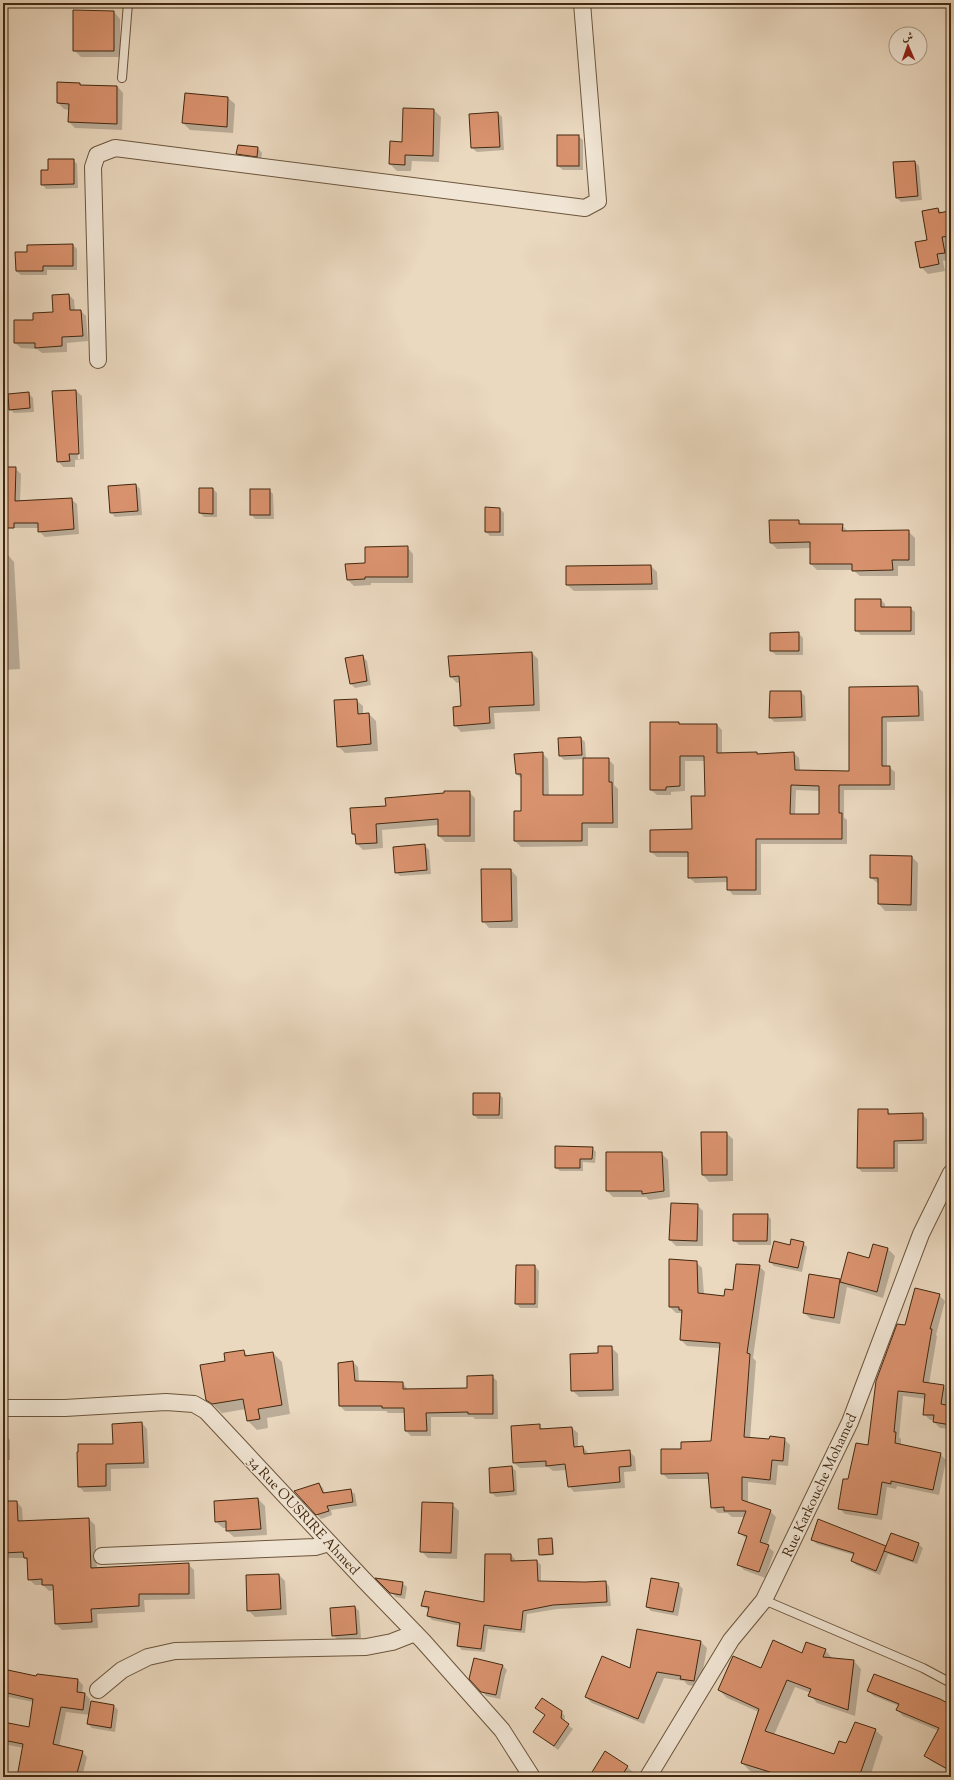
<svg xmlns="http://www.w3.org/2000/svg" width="954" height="1780" font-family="'Sorts Mill Goudy',Amiri,serif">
<rect width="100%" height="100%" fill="#ead8bf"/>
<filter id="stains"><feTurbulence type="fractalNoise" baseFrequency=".005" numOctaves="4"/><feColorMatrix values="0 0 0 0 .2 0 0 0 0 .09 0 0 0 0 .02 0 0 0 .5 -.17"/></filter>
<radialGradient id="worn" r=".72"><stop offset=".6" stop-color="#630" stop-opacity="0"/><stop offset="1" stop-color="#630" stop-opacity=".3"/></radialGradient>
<g fill="#0003" fill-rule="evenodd">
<polygon points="114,12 120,19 120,57 81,57 74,50"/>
<polygon points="79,84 82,86 117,86 123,93 122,130 75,128 69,122 69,110 64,109 58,103"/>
<polygon points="186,94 228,98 235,104 233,133 190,130 183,123"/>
<polygon points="434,110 441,117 439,162 412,161 411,171 397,171 390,164 403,143"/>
<polygon points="498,113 502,117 504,150 477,152 472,148"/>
<polygon points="578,136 583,140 583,170 563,170 558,166"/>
<polygon points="258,148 262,153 261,160 242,158 237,154"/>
<polygon points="73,160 77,164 78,188 46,189 42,184"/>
<polygon points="915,162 919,166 922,200 901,202 897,198"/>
<polygon points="938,209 942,213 949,212 951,214 951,243 949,244 951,259 943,261 945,271 928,274 921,267"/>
<polygon points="73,245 77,249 77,270 47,270 47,275 21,275 16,271"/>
<polygon points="69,295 74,300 75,311 81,311 86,316 88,341 67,343 67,352 42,353 37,349 21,348 15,343 34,321 54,312"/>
<path d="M 76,391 L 82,396 L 84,459 L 75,460 L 75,467 L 63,467 L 58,461 ZM 75,395 L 77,395 L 80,459 L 78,459 Z"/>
<polygon points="28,393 33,398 34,412 14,413 10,409"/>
<polygon points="3,468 15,468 21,474 20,502 71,499 77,504 79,534 45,537 39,531 39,528 3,528"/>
<polygon points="136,485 140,489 142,515 115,517 111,512"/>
<polygon points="213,489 217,493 217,517 204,517 200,513"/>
<polygon points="269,490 273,494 274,519 255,519 251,514"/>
<polygon points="500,509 504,513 504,536 490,536 486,532"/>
<polygon points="798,521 803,525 842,525 848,532 908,531 915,538 915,566 898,566 898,576 860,576 853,570 817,570 811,564 811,548 777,549 771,543"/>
<polygon points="407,547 413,554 413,583 371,583 371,585 354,586 348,580 366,564"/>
<polygon points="8,555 14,562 20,669 3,670 3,556"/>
<polygon points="651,566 657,572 658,590 574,591 567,585"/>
<polygon points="881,600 885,604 885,608 910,608 915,612 915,635 861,635 856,630"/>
<polygon points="798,633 803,638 803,655 776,655 771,651 771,634"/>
<polygon points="532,653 538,659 540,711 494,713 495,729 461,732 455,725 462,707 460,682 457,683 451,677 449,657"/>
<polygon points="362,656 367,661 371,685 355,688 351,684"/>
<path d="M 918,687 L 923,692 L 924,721 L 887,722 L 887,767 L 889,767 L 895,772 L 895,790 L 844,790 L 844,817 L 847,820 L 847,844 L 761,844 L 761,895 L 733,895 L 728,889 L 728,882 L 695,883 L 689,877 L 689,857 L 657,857 L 651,852 L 651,831 L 693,830 L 706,797 L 705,761 L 685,761 L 685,791 L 671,792 L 671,795 L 657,795 L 651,790 L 651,723 L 717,725 L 722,730 L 722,754 L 758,755 L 794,753 L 799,758 L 800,771 L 850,772 L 850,688 ZM 796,790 L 820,791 L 820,815 L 795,815 Z"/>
<polygon points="801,692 805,696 806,721 774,722 770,717"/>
<polygon points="356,700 363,706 363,715 369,714 376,721 378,751 345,753 338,746"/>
<polygon points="581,738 585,742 586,759 608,759 614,765 614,785 618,789 618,828 588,828 588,846 521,847 515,841 522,812 522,779 517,774 515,755 542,753 548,759 549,796 584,796 584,759 564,760 560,756"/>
<polygon points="469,792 475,798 475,842 445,842 439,836 439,825 382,830 383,848 363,850 357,844 356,837 353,834 352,809 387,807"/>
<polygon points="424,845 429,850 431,874 400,876 396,872"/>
<polygon points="912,857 918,863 917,911 885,911 879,904 879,884 871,878"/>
<polygon points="511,870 517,877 518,928 489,928 483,921"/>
<polygon points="499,1094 503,1098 503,1119 478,1119 474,1115"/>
<polygon points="887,1110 891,1114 922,1114 927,1119 927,1144 898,1144 898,1172 862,1172 858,1168"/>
<polygon points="702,1133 726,1133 733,1139 733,1181 709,1182 703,1175"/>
<polygon points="592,1148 596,1152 595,1163 583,1162 583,1171 560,1171 556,1168"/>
<polygon points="661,1153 668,1160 670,1197 649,1200 646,1197 613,1197 607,1191"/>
<polygon points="672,1204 697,1205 703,1211 703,1246 676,1246 670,1240"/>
<polygon points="951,1209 951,1225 947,1221"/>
<polygon points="767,1215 771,1219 771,1245 739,1245 734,1240"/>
<polygon points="803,1243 807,1247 802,1272 774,1266 770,1262 791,1246"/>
<polygon points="874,1245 888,1249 895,1256 883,1298 847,1287 840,1324 811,1319 804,1313 810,1275 841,1281 870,1259"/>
<polygon points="670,1260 696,1262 702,1268 704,1294 725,1297 734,1292 759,1266 765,1272 753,1358 756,1361 750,1439 770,1440 784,1439 790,1445 788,1466 778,1465 776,1485 748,1482 748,1503 770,1511 776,1517 767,1546 774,1552 765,1578 744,1570 738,1564 747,1539 739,1533 745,1517 732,1517 727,1513 718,1513 712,1507 710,1479 668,1479 662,1473 682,1450 711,1442 720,1348 687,1346 681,1340 682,1313 676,1313 670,1307"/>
<polygon points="535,1266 539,1271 538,1308 520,1308 516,1303"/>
<polygon points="939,1295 945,1301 936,1335 937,1336 929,1384 943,1386 949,1391 947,1406 951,1407 951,1429 940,1428 934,1422 934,1420 930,1420 924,1414 926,1399 903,1396 899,1437 901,1439 901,1446 940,1454 946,1460 939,1495 897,1486 896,1489 887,1487 882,1520 845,1514 839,1508 849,1481 869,1447 906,1326"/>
<polygon points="611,1347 618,1354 619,1396 579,1397 572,1390 599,1354"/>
<polygon points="243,1351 249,1357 273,1353 282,1362 290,1414 267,1418 268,1428 257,1430 248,1421 246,1409 222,1413 207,1399 226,1362"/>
<polygon points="353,1362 358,1367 359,1382 403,1383 408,1390 468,1389 492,1376 497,1381 498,1419 475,1419 473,1417 431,1417 431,1436 411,1436 406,1431 405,1413 388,1413 386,1411 345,1411 340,1406 339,1364"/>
<polygon points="142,1423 147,1429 149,1468 111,1469 111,1491 84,1492 79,1486 114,1445"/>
<polygon points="539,1426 544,1430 572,1428 578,1433 578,1448 583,1447 589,1454 629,1451 635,1457 636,1471 624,1472 625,1488 574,1492 569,1486 567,1470 553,1471 548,1467 520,1468 514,1463"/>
<polygon points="3,1436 6,1436 10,1440 10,1460 3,1460"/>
<polygon points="512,1467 516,1471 517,1495 496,1497 491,1492"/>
<polygon points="319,1484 323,1488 325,1494 350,1490 355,1494 357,1506 331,1510 332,1515 321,1519 296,1492"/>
<polygon points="258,1499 265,1506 267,1535 234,1537 227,1531 227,1528 223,1528 216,1522"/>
<polygon points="3,1502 17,1502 22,1508 23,1522 89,1519 95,1525 97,1569 188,1564 194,1570 195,1599 144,1600 145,1612 97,1614 98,1628 62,1630 56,1624 54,1590 49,1591 43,1585 35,1585 29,1579 28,1561 25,1558 3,1558"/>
<polygon points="452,1504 459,1511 457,1559 428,1558 421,1551"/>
<polygon points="551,1539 553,1541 554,1555 542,1556 540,1554"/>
<polygon points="812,1539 885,1546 918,1544 923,1548 917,1564 888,1554 880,1575 856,1565 852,1561 854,1555 817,1544"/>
<polygon points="511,1555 515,1559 515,1562 537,1561 541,1565 541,1582 605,1582 609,1586 611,1606 557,1609 527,1614 525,1633 488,1629 485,1652 462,1650 458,1646 461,1626 432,1620 428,1616 429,1610 422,1606 485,1603"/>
<polygon points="279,1575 285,1581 287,1615 255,1617 248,1610"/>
<polygon points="378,1579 402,1583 407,1587 405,1599 396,1597"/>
<polygon points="678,1584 683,1589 678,1616 651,1611 647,1607"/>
<polygon points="355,1607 359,1611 361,1638 338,1640 333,1635"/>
<polygon points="637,1630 701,1642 707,1648 700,1687 688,1685 684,1681 664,1678 644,1724 592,1703 586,1697 630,1669"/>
<polygon points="825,1650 833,1659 854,1661 861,1669 855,1716 817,1703 810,1695 811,1693 795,1687 774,1735 835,1756 875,1730 883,1737 870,1777 770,1777 750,1771 742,1763 759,1712 727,1698 719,1690 761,1670 802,1654"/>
<polygon points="475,1660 503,1666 507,1670 505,1675 500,1699 486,1696 482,1691"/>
<polygon points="3,1669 37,1677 78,1680 83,1685 82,1693 85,1694 90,1699 89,1710 91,1710 92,1702 114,1706 118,1710 115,1732 92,1728 88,1724 90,1715 66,1712 59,1747 82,1752 87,1757 82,1777 24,1777 24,1748 3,1744 3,1723 30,1728 34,1702 8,1697 3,1712"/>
<polygon points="868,1691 951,1706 951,1772 931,1761 925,1756 939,1731 903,1716 897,1710 899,1706 874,1696"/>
<polygon points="561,1712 565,1716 564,1722 573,1729 558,1750 534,1732"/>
<polygon points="627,1767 633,1772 630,1777 590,1777"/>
<polygon points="147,1775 164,1777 147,1777"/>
</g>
<g fill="#d9926e" stroke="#422910" fill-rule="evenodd">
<polygon points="73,10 114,11 114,51 73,51"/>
<polygon points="57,82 80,83 80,85 117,86 117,124 68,122 69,104 57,103"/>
<polygon points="185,93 228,97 227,127 182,123"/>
<polygon points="403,108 434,109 433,156 405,155 405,165 389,164 390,141 402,142"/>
<polygon points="498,112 500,147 471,148 469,114"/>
<rect x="557" y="135" width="22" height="31"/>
<polygon points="238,145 258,147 257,157 236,154"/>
<polygon points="48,159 74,159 74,184 41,185 41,170 48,170"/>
<polygon points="915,161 918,196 896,198 893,162"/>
<polygon points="938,208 939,213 949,211 951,236 942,237 945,253 937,254 939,264 920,268 915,242 927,240 922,211"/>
<polygon points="73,244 73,266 43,266 43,271 16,271 15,252 27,252 27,245"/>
<polygon points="69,294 70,310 81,310 83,336 62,337 62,346 35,348 35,343 14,343 14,320 33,320 33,313 53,312 52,295"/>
<polygon points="76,390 79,454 69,454 70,461 57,462 52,391"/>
<polygon points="29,392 30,408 9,410 8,394"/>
<polygon points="3,467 16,467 15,501 72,498 74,529 38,532 38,523 14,523 14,528 3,528"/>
<polygon points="136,484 138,511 110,513 108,486"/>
<polygon points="199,488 213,488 213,514 199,513"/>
<rect x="250" y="489" width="20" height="26"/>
<polygon points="485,507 500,508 500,532 485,532"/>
<polygon points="769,520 799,520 799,524 843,524 842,531 909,530 909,560 892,560 893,570 852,571 852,564 810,564 810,542 770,543"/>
<polygon points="408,546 408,577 365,577 365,579 347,580 345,564 365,563 365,547"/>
<polygon points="651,565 652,584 566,585 566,566"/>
<polygon points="855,599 881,599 881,607 911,607 911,631 855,631"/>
<polygon points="799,632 799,651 770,651 770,633"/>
<polygon points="532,652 534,705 489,707 490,723 454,726 453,707 461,706 459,676 450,677 448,656"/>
<polygon points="363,655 367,681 350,684 345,658"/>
<path d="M 918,686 L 919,716 L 882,717 L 882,766 L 890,766 L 890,785 L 839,785 L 839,813 L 842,813 L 842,839 L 756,839 L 756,890 L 727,890 L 727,877 L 688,878 L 688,852 L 650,852 L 650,830 L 692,829 L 691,796 L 705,796 L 704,756 L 680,756 L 680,786 L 666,787 L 666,790 L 650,790 L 650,722 L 679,722 L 679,724 L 717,724 L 717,753 L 757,752 L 757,754 L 794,752 L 795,770 L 849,771 L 849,687 ZM 791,785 L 819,786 L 819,814 L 790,814 Z"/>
<polygon points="770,691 801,691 802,717 769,718"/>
<polygon points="357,699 358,714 369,713 371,744 337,747 334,700"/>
<polygon points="581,737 582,755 559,756 558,738"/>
<polygon points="543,752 543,795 583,795 583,758 609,758 609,782 612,782 613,823 582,823 582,841 514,841 514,811 521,811 521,774 516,774 514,754"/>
<polygon points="444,791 470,791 470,836 438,836 438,819 376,824 377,843 356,844 355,834 352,834 350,808 386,806 385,798 444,793"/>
<polygon points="425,844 427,870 395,873 393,847"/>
<polygon points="870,855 912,856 911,905 878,904 878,878 870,878"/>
<polygon points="481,869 511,869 512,921 482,922"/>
<polygon points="473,1093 500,1093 499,1115 473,1115"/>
<polygon points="858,1109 888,1109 888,1114 923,1113 923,1140 894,1141 894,1168 857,1168"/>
<polygon points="701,1132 727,1132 727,1175 702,1175"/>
<polygon points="555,1146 593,1147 592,1159 580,1159 580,1168 555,1168"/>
<polygon points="606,1152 662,1152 664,1191 642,1194 642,1191 606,1191"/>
<polygon points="671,1203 698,1204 697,1241 669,1240"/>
<polygon points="733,1214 768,1214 767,1241 733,1241"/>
<polygon points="791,1239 804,1242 798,1268 769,1262 774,1241 790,1245"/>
<polygon points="873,1244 888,1248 877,1292 840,1282 848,1252 869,1258"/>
<polygon points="669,1259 697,1261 698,1293 724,1296 725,1289 733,1290 736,1264 760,1265 747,1353 750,1354 744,1437 769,1439 770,1436 785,1438 783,1461 772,1460 770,1480 742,1477 742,1500 771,1510 760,1542 769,1545 759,1572 737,1565 747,1536 738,1533 746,1511 724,1511 724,1507 711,1508 708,1473 661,1474 661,1449 681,1449 681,1442 711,1441 720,1343 680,1340 682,1310 679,1310 679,1307 669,1307"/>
<polygon points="516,1265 535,1265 535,1304 515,1304"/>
<polygon points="809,1274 840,1279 834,1318 803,1313"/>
<polygon points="915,1288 940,1294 930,1329 932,1329 923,1382 944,1385 941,1404 951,1406 951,1425 933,1422 934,1415 923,1415 925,1394 898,1391 894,1432 896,1432 895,1443 941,1453 933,1490 891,1481 891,1484 882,1482 877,1515 838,1509 843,1479 848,1479 856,1443 868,1445 876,1381 897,1324 905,1325"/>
<polygon points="598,1346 612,1346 613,1390 571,1391 570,1354 598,1353"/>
<polygon points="244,1350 245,1356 273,1352 282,1405 258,1409 260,1419 247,1421 243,1399 212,1404 206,1400 200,1365 225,1361 224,1353"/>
<polygon points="353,1361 355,1381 403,1382 403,1389 467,1388 467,1376 493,1375 493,1414 468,1414 468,1412 426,1413 427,1431 405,1431 404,1408 382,1408 382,1406 339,1406 338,1363"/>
<polygon points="142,1422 144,1463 106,1464 106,1486 78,1487 77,1452 78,1452 78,1444 113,1444 112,1424"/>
<polygon points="540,1424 540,1429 572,1427 574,1447 583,1446 584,1454 630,1450 631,1466 619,1467 620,1482 568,1487 565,1464 546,1466 546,1461 513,1463 511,1426"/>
<polygon points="512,1466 514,1491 490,1493 489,1468"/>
<polygon points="319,1483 323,1493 351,1489 353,1502 327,1506 329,1511 316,1515 294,1491"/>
<polygon points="258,1498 261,1529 226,1531 226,1521 215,1522 214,1501"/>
<polygon points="3,1501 17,1501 18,1521 89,1518 91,1568 189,1563 189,1594 139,1594 139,1606 91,1609 92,1622 55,1624 53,1585 42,1585 42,1579 28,1580 27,1558 24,1558 23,1552 3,1553"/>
<polygon points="422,1502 453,1503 451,1553 420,1552"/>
<polygon points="818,1519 886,1546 876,1571 851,1561 854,1553 811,1540"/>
<polygon points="891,1533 919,1543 913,1561 884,1551"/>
<polygon points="552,1538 553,1554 539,1555 538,1539"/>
<polygon points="485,1554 511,1554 511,1561 537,1560 538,1581 585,1582 606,1581 607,1602 553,1605 523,1611 521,1630 484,1625 481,1649 457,1646 460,1623 427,1616 429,1607 421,1606 425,1591 484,1602"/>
<polygon points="279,1574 281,1609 247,1611 246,1575"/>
<polygon points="375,1578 403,1582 401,1595 390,1593"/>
<polygon points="651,1578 679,1583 673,1612 646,1607"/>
<polygon points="355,1606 357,1634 332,1636 330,1608"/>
<polygon points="637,1629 701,1641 694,1681 680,1679 681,1676 657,1672 638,1719 585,1697 602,1656 630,1668"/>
<polygon points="773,1640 802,1653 806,1642 826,1649 823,1657 854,1660 848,1710 808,1696 811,1689 787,1680 765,1731 834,1754 839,1741 846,1743 855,1722 876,1729 859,1777 772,1777 773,1773 741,1763 759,1709 718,1690 733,1656 761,1668"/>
<polygon points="474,1658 503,1665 501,1671 496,1695 481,1692 469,1679"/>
<polygon points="3,1669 36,1676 37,1674 78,1679 77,1692 85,1693 83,1710 61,1707 53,1744 83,1751 76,1777 17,1777 23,1744 3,1740 3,1722 29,1727 33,1699 3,1692"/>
<polygon points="874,1674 940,1699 951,1705 951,1771 924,1756 939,1728 896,1710 899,1704 867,1691"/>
<polygon points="542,1698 562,1711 561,1718 569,1724 554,1746 533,1732 545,1715 535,1708"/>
<polygon points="91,1701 114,1705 111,1728 87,1724"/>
<polygon points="605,1751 628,1766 621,1777 589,1777"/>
</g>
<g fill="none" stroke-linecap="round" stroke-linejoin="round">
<defs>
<g id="lane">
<polyline points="122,78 128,3"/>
<polyline points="764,1600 923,1668 951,1683"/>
</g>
<g id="street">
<polyline points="98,360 93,167 97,155 115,148 585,208 598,201 582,3"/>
<polyline points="3,1408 65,1408 166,1402 194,1404 206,1411 363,1579 423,1641 502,1730 532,1777"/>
<polyline points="102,1556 315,1547 329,1543"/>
<polyline points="98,1690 122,1670 148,1657 175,1651 366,1647 392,1642 415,1633"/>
<polyline points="648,1777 731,1640 764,1600 850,1422 921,1234 951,1173"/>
</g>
</defs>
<use href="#lane" stroke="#6c553c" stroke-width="10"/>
<use href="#street" stroke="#6c553c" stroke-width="18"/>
<use href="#lane" stroke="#f1e6d5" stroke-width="8"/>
<use href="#street" stroke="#f1e6d5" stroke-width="16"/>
</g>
<g text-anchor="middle" stroke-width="3" stroke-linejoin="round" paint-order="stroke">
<g font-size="14" fill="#422910" stroke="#f1e6d5">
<text transform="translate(819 1485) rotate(-65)" y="5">Rue Karkouche Mohamed</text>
<text transform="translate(304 1515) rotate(47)" y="5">34 Rue OUSRIRE Ahmed</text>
</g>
</g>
<rect width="954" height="1780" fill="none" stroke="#ead8bf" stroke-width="16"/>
<rect x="4" y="4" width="946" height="1772" fill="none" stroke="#422910" stroke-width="2"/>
<rect x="8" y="8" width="938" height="1764" fill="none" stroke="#422910"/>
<g transform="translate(908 46) rotate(358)"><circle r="19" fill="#f1e6d5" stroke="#ab9a86"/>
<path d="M0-3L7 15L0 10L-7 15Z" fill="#8f2418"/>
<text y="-6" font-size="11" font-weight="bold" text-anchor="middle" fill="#422910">ش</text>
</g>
<rect width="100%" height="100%" filter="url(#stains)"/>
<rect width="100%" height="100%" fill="url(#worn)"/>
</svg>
